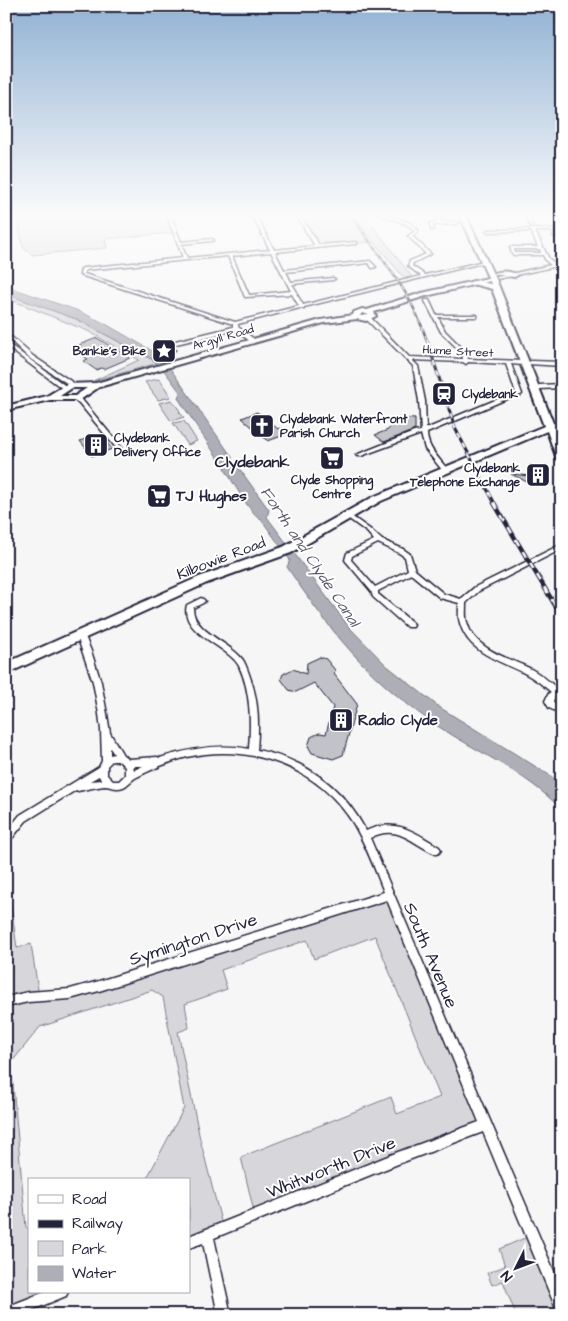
<svg xmlns="http://www.w3.org/2000/svg" width="568" height="1321" font-family="'Architects Daughter',sans-serif">
<rect width="100%" height="100%" fill="#f6f6f7"/>
<filter id="ink" filterUnits="userSpaceOnUse"><feTurbulence type="fractalNoise" baseFrequency=".02" numOctaves="2"/><feDisplacementMap in="SourceGraphic" scale="10" xChannelSelector="R" yChannelSelector="G"/><feConvolveMatrix kernelMatrix="1 2 1 2 8 2 1 2 1" color-interpolation-filters="sRGB"/></filter>
<g filter="url(#ink)">
<g fill="#d7d7db" stroke="#7c7c8b">
<polygon points="19,213 166,213 172,233 105,239 107,248 32,255 23,248 17,215"/>
<polygon points="297,213 350,213 370,242 318,247"/>
<polygon points="352,213 363,213 412,277 404,278 360,225"/>
<polygon points="6,294 76,319 158,363 93,381 139,360 88,331 6,298"/>
<polygon points="157,379 160,380 171,397 158,400 145,382"/>
<polygon points="172,400 180,411 179,412 184,417 171,421 159,403"/>
<polygon points="184,421 197,441 188,445 173,423"/>
<polygon points="6,869 17,948 31,944 39,996 70,994 388,895 486,1125 255,1216 241,1157 391,1097 397,1114 440,1097 375,936 314,959 307,940 221,970 227,989 185,1004 189,1028 178,1032 200,1139 223,1229 189,1242 189,1180 146,1180 184,1108 163,997 152,990 40,1027 11,1063 26,1227 29,1229 29,1292 62,1292 6,1314"/>
<polygon points="532,1235 562,1306 562,1315 516,1315 503,1281 492,1285 487,1273 505,1266 499,1249"/>
</g>
<path fill="#aeaeb7" stroke="#767685" d="M 6,286 L 76,310 L 102,322 L 156,353 L 172,371 L 232,457 L 232,463 L 236,464 L 269,510 L 267,517 L 349,627 L 386,665 L 439,707 L 551,776 L 562,785 L 562,810 C 525,771 474,751 430,721 C 366,676 330,631 287,567 L 290,560 L 261,519 C 249,513 233,481 224,468 L 226,464 L 219,460 L 178,398 L 180,392 L 163,369 L 152,359 L 76,319 L 6,294 Z"/>
<g fill="#c2c2c9" stroke="#22223b">
<polygon points="97,338 130,358 104,369 101,368 96,370 83,361 88,359 71,348"/>
<polygon points="257,412 278,429 280,428 287,434 268,441 242,418"/>
<polygon points="397,418 415,419 415,430 384,442 375,435 388,430"/>
<polygon points="100,434 112,449 92,456 80,441"/>
<polygon points="530,466 546,468 547,483 527,482 511,474 530,476"/>
<polygon points="320,657 326,659 335,670 334,674 357,704 343,755 333,759 312,753 308,746 311,737 319,733 326,734 333,707 314,683 296,692 289,690 281,679 283,674 293,669 306,674 307,663"/>
</g>
<g fill="none" stroke-linecap="round" stroke-linejoin="round">
<defs>
<g id="street">
<path d="M 166,213 L 170,213 L 181,242 L 212,239 L 214,240 L 212,241 L 181,244 L 187,258 L 270,250 L 251,213 L 255,213 L 274,250 L 315,246 L 295,213 L 299,213 L 319,245 L 357,242 L 357,244 L 356,244 L 275,252 L 284,270 L 370,261 L 376,267 L 372,268 L 369,263 L 286,272 L 291,282 L 333,278 L 335,279 L 333,280 L 292,284 L 297,292 L 296,293 L 303,305 L 421,276 L 408,266 L 410,261 L 426,254 L 408,236 L 415,231 L 408,225 L 377,213 L 382,213 L 410,223 L 418,230 L 418,232 L 412,236 L 431,254 L 413,263 L 412,266 L 425,275 L 484,261 L 486,262 L 304,307 L 304,309 L 300,308 L 238,324 L 238,327 L 254,339 L 254,341 L 250,341 L 235,330 L 172,345 L 175,350 L 173,351 L 171,351 L 167,344 L 167,343 L 233,327 L 233,324 L 80,275 L 81,269 L 83,268 L 183,258 ZM 271,252 L 291,291 L 249,295 L 232,256 ZM 228,256 L 245,297 L 292,294 L 299,306 L 235,322 L 84,274 L 85,270 Z"/>
<polygon points="434,213 438,213 442,222 457,222 459,223 457,224 433,225 434,229 431,230 430,223 438,223"/>
<polygon points="523,213 527,213 533,227 531,227"/>
<path d="M 550,229 L 561,232 L 555,237 L 553,236 L 556,233 L 550,231 L 535,231 L 549,259 L 556,264 L 562,263 L 562,265 L 497,279 L 497,277 L 551,265 L 546,261 L 543,255 L 514,255 L 512,254 L 510,247 L 538,247 L 531,231 L 488,232 L 486,231 L 487,230 ZM 514,249 L 540,249 L 541,253 L 515,253 Z"/>
<path d="M 425,300 L 429,300 L 436,315 L 477,315 L 477,317 L 438,317 L 445,331 L 466,352 L 468,359 L 523,361 L 526,363 L 523,365 L 511,364 L 522,394 L 521,395 L 509,398 L 427,433 C 427,448 439,458 448,470 L 445,472 L 443,471 L 425,449 L 421,434 L 361,456 L 357,456 L 356,455 L 414,432 L 421,431 L 419,401 L 413,366 L 367,320 L 367,318 L 371,318 L 409,357 L 463,359 L 462,353 L 441,332 L 425,301 ZM 412,360 L 463,362 L 466,364 L 468,362 L 506,364 L 516,393 L 505,396 L 426,429 L 425,401 L 418,366 Z"/>
<polygon points="6,332 33,356 75,384 75,386 71,386 29,358 6,336"/>
<polygon points="6,342 67,387 67,389 63,389 6,346"/>
<polygon points="531,361 562,362 562,366 529,364 529,362"/>
<polygon points="562,384 562,388 539,389 536,387 539,385"/>
<polygon points="72,397 76,397 83,401 121,447 121,449 117,449 79,403 72,399"/>
<path d="M 347,513 L 371,530 L 382,540 L 403,549 L 410,554 L 415,570 L 444,594 L 461,599 L 475,587 L 562,544 L 562,549 L 479,591 L 466,603 C 466,609 465,617 467,622 C 474,650 509,658 531,669 C 542,675 550,682 559,690 L 562,690 L 562,696 L 555,697 L 553,701 L 555,704 L 562,707 L 562,714 L 549,708 L 545,701 L 549,693 L 551,692 C 543,685 535,679 526,674 C 501,661 468,653 460,623 C 458,617 459,610 459,603 L 440,598 L 411,574 L 378,591 L 378,594 L 413,623 L 414,625 L 413,627 L 407,627 L 373,597 L 371,591 L 345,560 L 347,553 L 374,540 L 367,532 L 345,516 L 344,515 ZM 378,543 L 399,553 L 405,557 L 408,570 L 375,587 L 351,560 L 352,556 Z"/>
<path d="M 201,598 L 203,599 L 205,601 L 203,603 L 193,608 C 193,632 230,642 243,660 C 246,665 248,671 250,677 C 259,702 259,725 257,750 C 306,760 343,787 366,831 C 395,817 415,832 439,847 L 441,850 L 439,853 L 436,854 C 412,844 398,823 370,838 L 562,1290 L 562,1312 L 557,1311 L 483,1132 L 398,1164 L 214,1238 L 231,1315 L 218,1315 L 203,1243 L 189,1248 L 189,1236 L 398,1152 L 479,1122 L 387,900 L 99,991 L 70,999 L 28,1002 L 6,1007 L 6,997 L 28,992 L 70,989 L 99,981 L 384,892 C 375,869 365,843 353,823 C 318,767 251,743 187,757 C 168,762 152,769 135,778 C 130,781 128,785 123,787 C 116,790 111,786 104,786 C 96,787 87,789 78,791 L 76,790 L 26,821 L 9,842 L 6,843 L 6,832 L 20,815 L 99,767 L 102,761 L 101,730 L 99,714 L 93,682 L 77,636 L 78,634 L 84,634 L 91,651 L 101,682 L 107,714 L 110,733 L 123,755 L 129,759 L 157,757 L 160,758 C 188,749 219,743 249,749 C 251,721 251,692 239,666 C 229,646 179,633 187,605 ZM 110,748 L 114,754 L 110,755 ZM 112,761 L 119,761 L 125,767 L 125,775 L 119,781 L 113,781 L 107,775 L 107,766 ZM 133,766 L 143,766 L 134,770 ZM 99,776 L 101,780 L 90,781 Z"/>
<polygon points="45,1292 68,1292 66,1296 20,1315 6,1315 6,1307"/>
</g>
<path id="secondary" d="M 492,277 L 495,279 L 494,280 L 426,296 L 374,312 L 376,316 L 366,321 L 357,319 L 324,323 L 99,387 L 80,400 L 50,400 L 6,410 L 6,406 L 47,396 L 67,384 L 96,383 L 321,320 L 353,315 L 354,312 L 362,309 L 367,310 L 422,293 ZM 362,313 L 369,315 L 360,316 ZM 72,388 L 87,388 L 75,396 L 60,396 Z"/>
<path id="primary" d="M 459,213 L 465,213 L 493,274 C 499,270 512,271 518,275 L 514,277 L 494,274 L 553,423 L 559,425 L 555,428 L 562,446 L 562,462 L 557,459 L 547,431 L 381,501 L 291,553 L 207,583 L 6,674 L 6,663 L 199,577 L 283,547 L 373,497 L 544,426 L 492,289 L 469,283 L 473,281 L 491,284 Z"/>
</defs>
<use href="#street" stroke="#22223b" stroke-width="3"/>
<use href="#secondary" stroke="#22223b" stroke-width="4"/>
<use href="#primary" stroke="#22223b" stroke-width="4"/>
<use href="#street" fill="#fff" fill-rule="evenodd"/>
<use href="#secondary" fill="#fff" fill-rule="evenodd"/>
<use href="#primary" fill="#fff" fill-rule="evenodd"/>
<defs>
<path id="rail-far2" d="M 350,213 C 380,260 409,285 427,341"/>
<polyline id="rail-far1" points="427,340 455,428 495,504"/>
<polyline id="rail" points="494,503 562,617"/>
</defs>
<use href="#rail-far2" stroke="#22223b" stroke-width="2.5"/>
<use href="#rail-far1" stroke="#22223b" stroke-width="3"/>
<use href="#rail" stroke="#22223b" stroke-width="4.5"/>
<use href="#rail-far2" stroke="#fff" stroke-width="1" stroke-dasharray="4.5" stroke-linecap="butt"/>
<use href="#rail-far1" stroke="#fff" stroke-width="2" stroke-dasharray="5.5" stroke-linecap="butt"/>
<use href="#rail" stroke="#fff" stroke-width="2.5" stroke-dasharray="7" stroke-linecap="butt"/>
</g>
</g>
<linearGradient id="sky" x2="0" y2="1"><stop stop-color="#91b2d4"/><stop offset="0.54" stop-color="#fbfbfb"/><stop offset="1" stop-color="#fbfbfb" stop-opacity="0"/></linearGradient>
<rect width="568" height="398" fill="url(#sky)"/>
<defs>
<symbol id="sight-square" viewBox="-11 -11 22 22"><rect x="-9" y="-9" width="18" height="18" rx="4" fill="#22223b" stroke="#fff"/><path d="M0-6L1.8-2.2L6-1.7L2.9 1.2L3.7 5.4L0 3.3L-3.7 5.4L-2.9 1.2L-6-1.7L-1.8-2.2Z" fill="#fff"/></symbol>
<symbol id="station-square" viewBox="-11 -11 22 22"><rect x="-9" y="-9" width="18" height="18" rx="4" fill="#22223b" stroke="#fff"/><path d="M-3-6H3Q5-6 5-4V2Q5 4 3 4L4.5 6H3L1.5 4h-3L-3 6H-4.5L-3 4Q-5 4-5 2V-4Q-5-6-3-6ZM-3.5-4v3h7v-3ZM-3.5 1v1.5H-2V1ZM2 1v1.5H3.5V1Z" fill="#fff"/></symbol>
<symbol id="church-square" viewBox="-11 -11 22 22"><rect x="-9" y="-9" width="18" height="18" rx="4" fill="#22223b" stroke="#fff"/><path d="M-1.2-6h2.4v3.5h3.3v2.4h-3.3V6h-2.4V-.1h-3.3v-2.4h3.3Z" fill="#fff"/></symbol>
<symbol id="building-square" viewBox="-11 -11 22 22"><rect x="-9" y="-9" width="18" height="18" rx="4" fill="#22223b" stroke="#fff"/><path d="M-4-6H4V6H1V3H-1V6H-4ZM-2.5-4.3h1.7v1.8h-1.7ZM.8-4.3h1.7v1.8H.8ZM-2.5-1h1.7V.8h-1.7ZM.8-1h1.7V.8H.8Z" fill="#fff"/></symbol>
<symbol id="supermarket-square" viewBox="-11 -11 22 22"><rect x="-9" y="-9" width="18" height="18" rx="4" fill="#22223b" stroke="#fff"/><path d="M-6-5.5h2.5l.6 2H6L4.5 2H-2.5L-4.4-4H-6ZM-1.5 3.2a1.3 1.3 0 1 0 .1 0ZM3 3.2a1.3 1.3 0 1 0 .1 0Z" fill="#fff"/></symbol>
</defs>
<g fill-rule="evenodd">
<use href="#sight-square" x="150" y="337" width="28" height="28"/>
<use href="#station-square" x="430" y="380" width="28" height="28"/>
<use href="#church-square" x="248" y="412" width="28" height="28"/>
<use href="#building-square" x="82" y="431" width="28" height="28"/>
<use href="#supermarket-square" x="318" y="444" width="28" height="28"/>
<use href="#building-square" x="524" y="461" width="28" height="28"/>
<use href="#supermarket-square" x="145" y="482" width="28" height="28"/>
<use href="#building-square" x="327" y="706" width="28" height="28"/>
</g>
<g text-anchor="middle" stroke-width="4" stroke-linejoin="round" paint-order="stroke">
<g font-size="12" fill="#22223b" stroke="#fff">
<text transform="translate(223 337) rotate(-16)" y="4">Argyll Road</text>
<text transform="translate(458 351) rotate(3)" y="4">Hume Street</text>
</g>
<g font-size="12" font-weight="bold" fill="#22223b" stroke="#fff" text-anchor="start">
<text x="146" y="355" text-anchor="end">Bankie's Bike</text>
<text x="462" y="398">Clydebank</text>
<text x="280" y="423">Clydebank Waterfront<tspan x="280" dy="14">Parish Church</tspan></text>
<text x="114" y="442">Clydebank<tspan x="114" dy="14">Delivery Office</tspan></text>
<text x="520" y="472" text-anchor="end">Clydebank<tspan x="520" dy="14">Telephone Exchange</tspan></text>
<text x="332" y="484" text-anchor="middle">Clyde Shopping<tspan x="332" dy="14">Centre</tspan></text>
</g>
<g font-size="15" font-weight="bold" fill="#22223b" stroke="#fff" text-anchor="start">
<text x="176" y="501">TJ Hughes</text>
<text x="358" y="725">Radio Clyde</text>
</g>
<g font-size="15" fill="#22223b" stroke="#fff">
<text transform="translate(221 558) rotate(-21)" y="5">Kilbowie Road</text>
</g>
<g font-size="16" font-weight="bold" fill="#22223b" stroke="#fff">
<text x="252" y="467">Clydebank</text>
</g>
<g font-size="16" font-style="italic" fill="#5a5a6d" stroke="#fff">
<text transform="translate(311 556) rotate(56)" y="6">Forth and Clyde Canal</text>
</g>
<g font-size="18" fill="#22223b" stroke="#fff">
<text transform="translate(193 939) rotate(-18)" y="6">Symington Drive</text>
<text transform="translate(431 955) rotate(67)" y="6">South Avenue</text>
<text transform="translate(331 1167) rotate(-22)" y="6">Whitworth Drive</text>
</g>
</g>
<rect width="568" height="1321" fill="none" stroke="#fff" stroke-width="25"/>
<rect x="12" y="12" width="543" height="1296" fill="none" stroke="#22223b" stroke-width="2" filter="url(#ink)"/>
<rect x="28" y="1178" width="162" height="115" fill="#ffffff" stroke="#a7a7b1"/>
<rect x="38" y="1195" width="25" height="8" fill="#ffffff" stroke="#a7a7b1"/>
<text x="72" y="1204" font-size="15" fill="#22223b">Road</text>
<rect x="38" y="1220" width="25" height="8" fill="#22223b" stroke="#a7a7b1"/>
<text x="72" y="1228" font-size="15" fill="#22223b">Railway</text>
<rect x="38" y="1241" width="25" height="15" fill="#d7d7db" stroke="#a7a7b1"/>
<text x="72" y="1254" font-size="15" fill="#22223b">Park</text>
<rect x="38" y="1266" width="25" height="15" fill="#aeaeb7" stroke="#a7a7b1"/>
<text x="72" y="1278" font-size="15" fill="#22223b">Water</text>
<g transform="translate(516 1268) rotate(228)" stroke="#ffffff" stroke-width="4" paint-order="stroke">
<path d="M0-4L9 19L0 12L-9 19Z" fill="#22223b"/>
<text y="-8" font-size="14" font-weight="bold" text-anchor="middle" fill="#22223b">N</text>
</g>
</svg>
